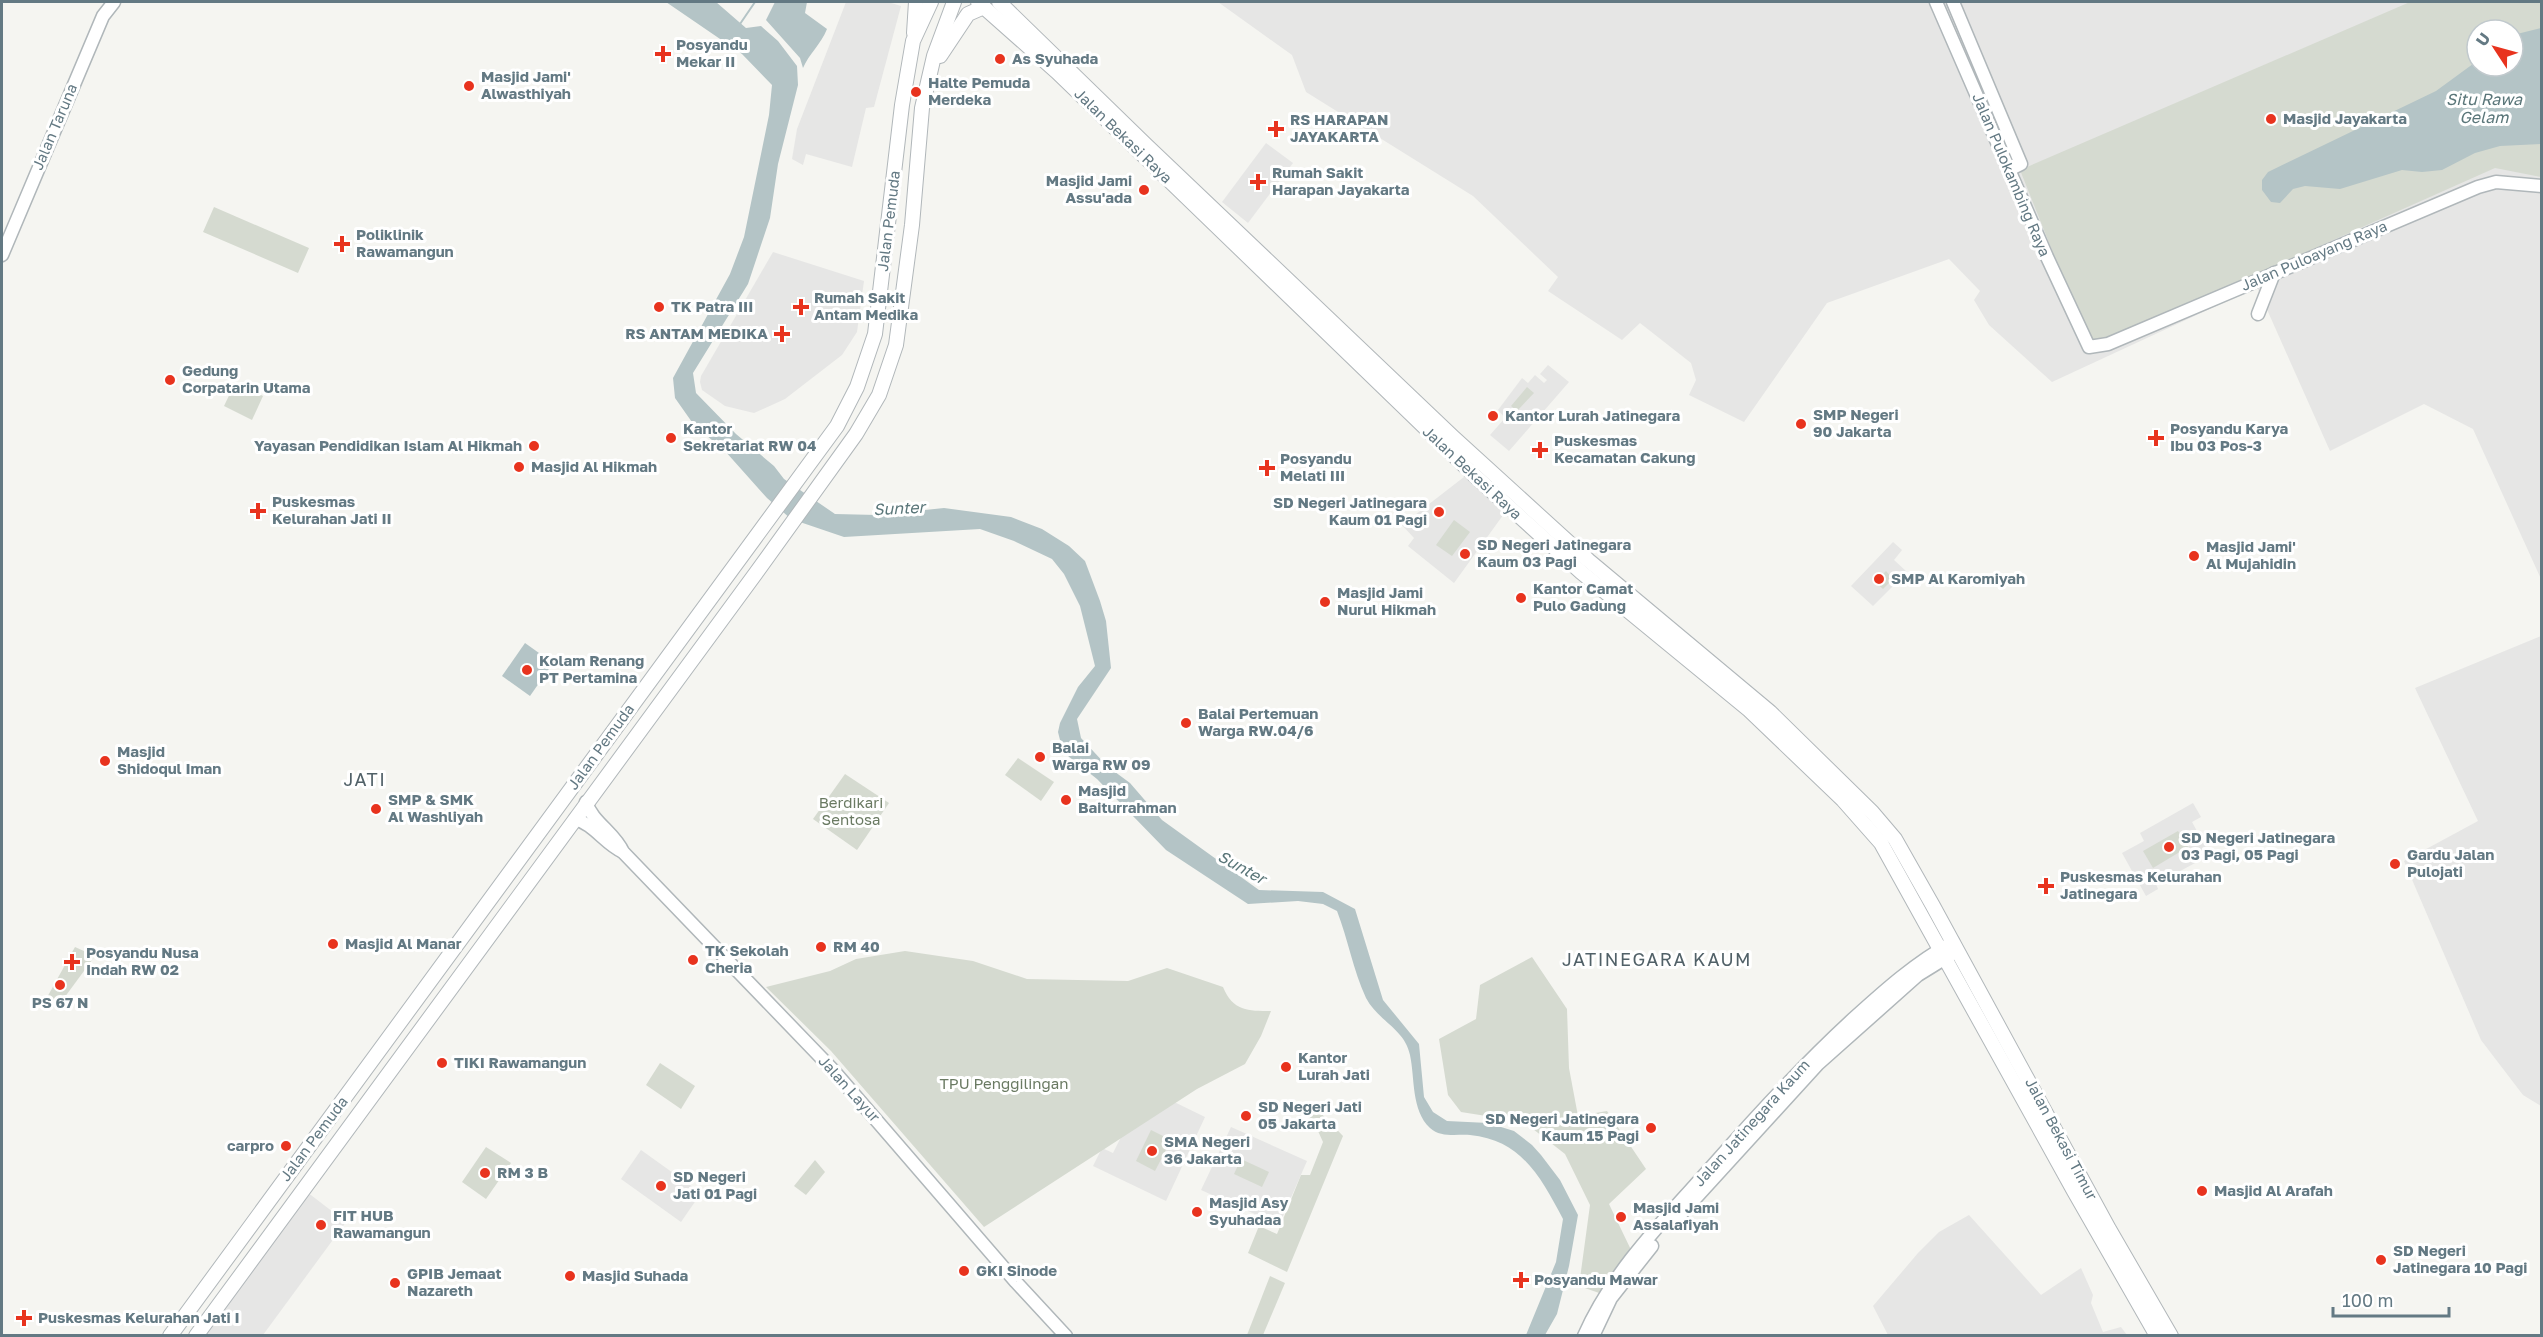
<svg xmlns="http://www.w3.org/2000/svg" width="2543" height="1337" font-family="'Golos Text',sans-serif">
<rect width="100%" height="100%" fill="#f5f5f1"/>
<g fill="#e6e6e5" fill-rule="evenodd">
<polygon points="846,2 888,2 901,6 874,107 866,108 852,167 806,154 803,165 792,159 797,129"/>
<path d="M 1218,2 L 2541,2 L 2541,579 L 2473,429 L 2424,404 L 2330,451 L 2257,287 L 2052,382 L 1989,325 L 1974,300 L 1980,291 L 1949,259 L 1827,303 L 1744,422 L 1689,395 L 1696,380 L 1691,363 L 1640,323 L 1622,340 L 1548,291 L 1558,277 L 1473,196 L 1306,92 L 1292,55 ZM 2477,30 L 2513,30 L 2513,66 L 2477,66 Z"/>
<polygon points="1266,143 1293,163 1248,223 1222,202"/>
<polygon points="773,252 864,281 857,332 842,355 785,399 754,413 725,406 702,390 700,382 701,376"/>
<polygon points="1548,365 1569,382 1509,451 1490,435 1505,418 1498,410 1522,378 1528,383 1535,375 1544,383 1547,380 1540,374"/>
<polygon points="1464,477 1506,511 1454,583 1408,546 1414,538 1402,525"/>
<polygon points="1893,542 1902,550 1894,560 1907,572 1873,606 1851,586"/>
<polygon points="2541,636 2541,1106 2523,1095 2481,1040 2404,861 2478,821 2415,688"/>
<polygon points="2193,803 2201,817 2192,822 2210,855 2156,884 2158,889 2146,896 2122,853 2144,841 2140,833"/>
<polygon points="1166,1098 1205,1117 1166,1201 1093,1166 1102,1148 1113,1153 1127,1125"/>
<polygon points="1231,1127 1307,1161 1279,1225 1201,1190"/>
<polygon points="641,1150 701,1193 681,1222 621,1179"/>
<polygon points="307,1192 346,1222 263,1335 201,1336"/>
<polygon points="1969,1215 2041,1295 2081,1268 2093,1295 2091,1303 2103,1332 2121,1327 2127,1335 1888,1335 1873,1306 1918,1253 1939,1232"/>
</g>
<g fill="#d5dad0" fill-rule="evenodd">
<path d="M 2410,2 L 2541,2 L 2541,177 L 2495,168 L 2091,348 L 2020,170 ZM 2477,30 L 2513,30 L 2513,66 L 2477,66 Z"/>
<polygon points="214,207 309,248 298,273 203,232"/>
<polygon points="235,383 263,396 252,420 224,406"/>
<polygon points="1527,387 1534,393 1517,411 1511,406"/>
<polygon points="1454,520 1470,532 1452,556 1436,545"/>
<polygon points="1886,571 1893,579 1883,589 1875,582"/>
<polygon points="1018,758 1054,782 1041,801 1005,775"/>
<polygon points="845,774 889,803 857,850 813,819"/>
<polygon points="2178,831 2188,847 2153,868 2143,851"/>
<polygon points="75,947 95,956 56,1009 45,1001"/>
<path d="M 905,951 L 973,961 L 1027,979 L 1128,981 L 1167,968 L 1223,987 C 1233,1011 1248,1011 1271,1011 L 1261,1036 L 1245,1064 L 1197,1089 L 984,1227 L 831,1051 L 766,987 L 830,971 L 856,959 Z"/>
<polygon points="1532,957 1567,1009 1569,1068 1578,1116 1607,1111 1646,1169 1609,1204 1633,1254 1602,1294 1579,1286 1590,1205 1565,1154 1524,1122 1461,1112 1448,1095 1439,1039 1476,1019 1480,985"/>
<polygon points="660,1063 695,1086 681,1109 646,1085"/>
<polygon points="1314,1106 1343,1136 1287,1272 1248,1253 1259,1226 1277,1234 1301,1175 1310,1175 1323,1142 1318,1131 1307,1125"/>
<polygon points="1151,1130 1171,1140 1155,1171 1136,1161"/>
<polygon points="486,1147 511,1163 486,1199 462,1182"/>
<polygon points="1241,1159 1269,1172 1262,1187 1234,1174"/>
<polygon points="815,1160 825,1172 806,1195 794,1186"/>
<polygon points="1270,1276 1285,1283 1263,1335 1247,1335"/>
</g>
<g fill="#b4c4c6">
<path d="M 666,2 L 716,2 L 746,28 L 761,26 L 778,41 L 797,66 L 798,85 L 778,164 L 770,218 L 748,284 L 693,373 L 696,393 L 736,434 L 774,466 L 784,479 L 835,514 L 877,515 L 944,508 L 1011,517 L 1042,529 L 1069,546 L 1085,561 L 1100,601 L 1106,621 L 1111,668 L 1077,719 L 1081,738 L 1107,766 L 1130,783 L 1162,820 L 1259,890 L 1323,892 L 1355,909 L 1383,1000 L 1419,1044 L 1424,1097 L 1433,1112 L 1447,1121 L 1488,1123 L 1514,1131 L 1532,1145 L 1541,1155 L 1560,1180 L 1578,1215 L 1569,1266 L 1557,1314 L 1545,1335 L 1526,1335 L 1556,1262 L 1563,1219 C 1541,1178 1522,1140 1470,1135 C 1457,1134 1441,1138 1430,1128 C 1411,1110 1415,1078 1410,1055 C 1405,1029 1378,1021 1366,998 C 1353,970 1348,939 1337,911 L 1323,904 L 1298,901 L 1248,904 L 1166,850 L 1097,779 L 1063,752 L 1058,732 L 1060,723 L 1078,687 L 1095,666 L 1080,606 L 1064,574 L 1052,559 L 1014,541 L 980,529 L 844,537 L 791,519 L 767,498 L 725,451 L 694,425 L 675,398 L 673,378 L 730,274 L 744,237 L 769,115 L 772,85 L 742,54 Z"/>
<path d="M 775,2 L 807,2 L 805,13 L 827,29 C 821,44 809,54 803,68 L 800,58 L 766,20 Z"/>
<polygon points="2541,28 2541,144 2500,146 2475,153 2442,170 2422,172 2402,170 2340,189 2305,186 2293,189 2280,203 2271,202 2262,190 2262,180 2268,172 2436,91 2477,61 2477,66 2513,66 2513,35"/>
<polygon points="525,643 553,663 530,696 502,676"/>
</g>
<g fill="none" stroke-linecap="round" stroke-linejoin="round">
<polyline stroke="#b4c4c6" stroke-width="2" points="740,24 755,2"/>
<defs>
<g id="secondary">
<polyline points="1936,2 2047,257 2089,347 2108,344 2478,187 2496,182 2542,186"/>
<polyline points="1953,2 2021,164 2009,170"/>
<polyline points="2,255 103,16 114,2"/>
<polyline points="2258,314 2274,273"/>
<path d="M 586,802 C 592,822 615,833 623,852 L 833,1070 L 1016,1282 L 1066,1336"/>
<path d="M 575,819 C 594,824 605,844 623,852"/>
<polyline points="1672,1224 1818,1064 1918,975 1952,954"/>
<path d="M 1584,1336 C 1614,1268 1667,1217 1715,1163 C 1759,1113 1804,1064 1853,1019 C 1885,990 1915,963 1953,942"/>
<polyline points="1593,1336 1611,1298 1652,1246"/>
</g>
<g id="primary">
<polyline points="978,2 1057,72 1474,475 1581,572 1748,709 1843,800 1881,843 2074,1191 2157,1336"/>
<polyline points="999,2 1146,145 1453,437 1588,560 1770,712 1872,812 1895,839 1933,906 2109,1229 2171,1336"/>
<polyline points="914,33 916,2"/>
<polyline points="940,56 968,14 984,7"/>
<polyline points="170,1336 837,426 857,387 875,334 902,105 913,41 931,2"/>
<polyline points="196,1336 756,573 856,434 879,395 896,345 912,225 922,108 934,56 954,2"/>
</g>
</defs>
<use href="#secondary" stroke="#b0b7ba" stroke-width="15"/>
<use href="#primary" stroke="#b1b7ba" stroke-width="16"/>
<use href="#secondary" stroke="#fff" stroke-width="12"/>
<use href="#primary" stroke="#fff" stroke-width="14"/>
</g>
<g fill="#e8331e" stroke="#fff" stroke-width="2">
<path d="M660 45h6v6h6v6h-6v6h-6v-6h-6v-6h6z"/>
<circle cx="1000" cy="59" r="6"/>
<circle cx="469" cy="86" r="6"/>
<circle cx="916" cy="92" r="6"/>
<circle cx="2271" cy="119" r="6"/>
<path d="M1273 120h6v6h6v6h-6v6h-6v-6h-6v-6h6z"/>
<path d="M1255 173h6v6h6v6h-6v6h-6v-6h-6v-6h6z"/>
<circle cx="1144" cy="190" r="6"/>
<path d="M339 235h6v6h6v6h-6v6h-6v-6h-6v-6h6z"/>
<circle cx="659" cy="307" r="6"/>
<path d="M798 298h6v6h6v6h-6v6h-6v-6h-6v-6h6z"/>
<path d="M779 325h6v6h6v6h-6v6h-6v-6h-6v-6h6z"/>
<circle cx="170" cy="380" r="6"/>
<circle cx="1493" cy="416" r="6"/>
<circle cx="1801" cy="424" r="6"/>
<circle cx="671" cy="438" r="6"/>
<path d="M2153 429h6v6h6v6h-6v6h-6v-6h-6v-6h6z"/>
<circle cx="534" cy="446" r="6"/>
<path d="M1537 441h6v6h6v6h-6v6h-6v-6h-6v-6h6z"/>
<circle cx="519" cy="467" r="6"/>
<path d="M1264 459h6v6h6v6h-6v6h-6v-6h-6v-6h6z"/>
<path d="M255 502h6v6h6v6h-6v6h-6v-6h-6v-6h6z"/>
<circle cx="1439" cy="512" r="6"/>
<circle cx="1465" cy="554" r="6"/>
<circle cx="2194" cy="556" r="6"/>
<circle cx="1879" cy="579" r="6"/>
<circle cx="1521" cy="598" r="6"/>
<circle cx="1325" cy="602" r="6"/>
<circle cx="527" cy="670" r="6"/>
<circle cx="1186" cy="723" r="6"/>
<circle cx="1040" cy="757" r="6"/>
<circle cx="105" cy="761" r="6"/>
<circle cx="1066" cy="800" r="6"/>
<circle cx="376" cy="809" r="6"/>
<circle cx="2169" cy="847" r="6"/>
<circle cx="2395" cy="864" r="6"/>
<path d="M2043 877h6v6h6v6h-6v6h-6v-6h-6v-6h6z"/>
<circle cx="333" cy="944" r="6"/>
<circle cx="821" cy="947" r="6"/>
<circle cx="693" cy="960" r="6"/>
<path d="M69 953h6v6h6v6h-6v6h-6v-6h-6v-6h6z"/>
<circle cx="60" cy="985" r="6"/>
<circle cx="442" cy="1063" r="6"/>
<circle cx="1286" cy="1067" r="6"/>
<circle cx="1246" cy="1116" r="6"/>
<circle cx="1651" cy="1128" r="6"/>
<circle cx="286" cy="1146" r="6"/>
<circle cx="1152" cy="1151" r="6"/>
<circle cx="485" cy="1173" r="6"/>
<circle cx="661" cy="1186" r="6"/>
<circle cx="2202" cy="1191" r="6"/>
<circle cx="1197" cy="1212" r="6"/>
<circle cx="1621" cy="1217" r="6"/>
<circle cx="321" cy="1225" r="6"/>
<circle cx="2381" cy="1260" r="6"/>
<circle cx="964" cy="1271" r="6"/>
<circle cx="570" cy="1276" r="6"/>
<path d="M1518 1271h6v6h6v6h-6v6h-6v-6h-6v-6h6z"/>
<circle cx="395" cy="1283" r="6"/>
<path d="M21 1309h6v6h6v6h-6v6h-6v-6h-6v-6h6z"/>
</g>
<g text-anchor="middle" stroke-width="6" stroke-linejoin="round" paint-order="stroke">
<g font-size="15" font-weight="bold" fill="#637983" stroke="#fff" text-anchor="start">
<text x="676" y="50">Posyandu<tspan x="676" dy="17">Mekar II</tspan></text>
<text x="1012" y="64">As Syuhada</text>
<text x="481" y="82">Masjid Jami'<tspan x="481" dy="17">Alwasthiyah</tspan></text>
<text x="928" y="88">Halte Pemuda<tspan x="928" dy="17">Merdeka</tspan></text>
<text x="2283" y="124">Masjid Jayakarta</text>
<text x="1290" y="125">RS HARAPAN<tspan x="1290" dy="17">JAYAKARTA</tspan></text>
<text x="1272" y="178">Rumah Sakit<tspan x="1272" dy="17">Harapan Jayakarta</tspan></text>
<text x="1132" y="186" text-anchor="end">Masjid Jami<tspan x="1132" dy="17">Assu'ada</tspan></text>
<text x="356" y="240">Poliklinik<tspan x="356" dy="17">Rawamangun</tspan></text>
<text x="814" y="303">Rumah Sakit<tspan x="814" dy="17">Antam Medika</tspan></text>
<text x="671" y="312">TK Patra III</text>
<text x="768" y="339" text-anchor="end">RS ANTAM MEDIKA</text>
<text x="182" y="376">Gedung<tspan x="182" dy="17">Corpatarin Utama</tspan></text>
<text x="1813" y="420">SMP Negeri<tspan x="1813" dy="17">90 Jakarta</tspan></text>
<text x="1505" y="421">Kantor Lurah Jatinegara</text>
<text x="683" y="434">Kantor<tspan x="683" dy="17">Sekretariat RW 04</tspan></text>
<text x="2170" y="434">Posyandu Karya<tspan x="2170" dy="17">Ibu 03 Pos-3</tspan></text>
<text x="1554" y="446">Puskesmas<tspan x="1554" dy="17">Kecamatan Cakung</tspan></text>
<text x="522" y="451" text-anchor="end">Yayasan Pendidikan Islam Al Hikmah</text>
<text x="1280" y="464">Posyandu<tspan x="1280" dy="17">Melati III</tspan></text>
<text x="531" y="472">Masjid Al Hikmah</text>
<text x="272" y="507">Puskesmas<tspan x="272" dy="17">Kelurahan Jati II</tspan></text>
<text x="1427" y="508" text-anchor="end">SD Negeri Jatinegara<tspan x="1427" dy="17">Kaum 01 Pagi</tspan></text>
<text x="1477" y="550">SD Negeri Jatinegara<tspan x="1477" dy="17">Kaum 03 Pagi</tspan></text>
<text x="2206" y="552">Masjid Jami'<tspan x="2206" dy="17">Al Mujahidin</tspan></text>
<text x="1891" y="584">SMP Al Karomiyah</text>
<text x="1533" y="594">Kantor Camat<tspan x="1533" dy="17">Pulo Gadung</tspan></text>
<text x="1337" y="598">Masjid Jami<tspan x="1337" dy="17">Nurul Hikmah</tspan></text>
<text x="539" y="666">Kolam Renang<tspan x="539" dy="17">PT Pertamina</tspan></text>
<text x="1198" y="719">Balai Pertemuan<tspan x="1198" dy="17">Warga RW.04/6</tspan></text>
<text x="1052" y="753">Balai<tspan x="1052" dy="17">Warga RW 09</tspan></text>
<text x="117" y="757">Masjid<tspan x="117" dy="17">Shidoqul Iman</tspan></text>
<text x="1078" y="796">Masjid<tspan x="1078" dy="17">Baiturrahman</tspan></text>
<text x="388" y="805">SMP &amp; SMK<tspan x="388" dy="17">Al Washliyah</tspan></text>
<text x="2181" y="843">SD Negeri Jatinegara<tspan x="2181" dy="17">03 Pagi, 05 Pagi</tspan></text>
<text x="2407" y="860">Gardu Jalan<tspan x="2407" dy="17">Pulojati</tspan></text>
<text x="2060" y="882">Puskesmas Kelurahan<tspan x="2060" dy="17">Jatinegara</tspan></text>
<text x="345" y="949">Masjid Al Manar</text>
<text x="833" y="952">RM 40</text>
<text x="705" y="956">TK Sekolah<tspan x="705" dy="17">Cheria</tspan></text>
<text x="86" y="958">Posyandu Nusa<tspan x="86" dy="17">Indah RW 02</tspan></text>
<text x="60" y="1008" text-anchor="middle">PS 67 N</text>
<text x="1298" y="1063">Kantor<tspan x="1298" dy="17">Lurah Jati</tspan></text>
<text x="454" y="1068">TIKI Rawamangun</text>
<text x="1258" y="1112">SD Negeri Jati<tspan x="1258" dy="17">05 Jakarta</tspan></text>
<text x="1639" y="1124" text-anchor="end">SD Negeri Jatinegara<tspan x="1639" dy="17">Kaum 15 Pagi</tspan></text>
<text x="1164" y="1147">SMA Negeri<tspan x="1164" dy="17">36 Jakarta</tspan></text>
<text x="274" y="1151" text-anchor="end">carpro</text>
<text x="497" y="1178">RM 3 B</text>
<text x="673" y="1182">SD Negeri<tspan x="673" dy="17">Jati 01 Pagi</tspan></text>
<text x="2214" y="1196">Masjid Al Arafah</text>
<text x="1209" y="1208">Masjid Asy<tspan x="1209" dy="17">Syuhadaa</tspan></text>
<text x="1633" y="1213">Masjid Jami<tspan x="1633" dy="17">Assalafiyah</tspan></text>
<text x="333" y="1221">FIT HUB<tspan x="333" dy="17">Rawamangun</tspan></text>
<text x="2393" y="1256">SD Negeri<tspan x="2393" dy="17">Jatinegara 10 Pagi</tspan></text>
<text x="976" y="1276">GKI Sinode</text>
<text x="407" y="1279">GPIB Jemaat<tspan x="407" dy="17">Nazareth</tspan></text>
<text x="582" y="1281">Masjid Suhada</text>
<text x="1534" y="1285">Posyandu Mawar</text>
<text x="38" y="1323">Puskesmas Kelurahan Jati I</text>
</g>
<g font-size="15" fill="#637983" stroke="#fff">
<text transform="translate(55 127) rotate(-67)" y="5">Jalan Taruna</text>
<text transform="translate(1123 136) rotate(44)" y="5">Jalan Bekasi Raya</text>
<text transform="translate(2011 175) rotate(67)" y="5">Jalan Pulokambing Raya</text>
<text transform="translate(889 221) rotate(-83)" y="5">Jalan Pemuda</text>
<text transform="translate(2314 256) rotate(-23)" y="5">Jalan Puloayang Raya</text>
<text transform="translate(1472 473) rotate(43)" y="5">Jalan Bekasi Raya</text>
<text transform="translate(601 747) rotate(-54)" y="5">Jalan Pemuda</text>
<text transform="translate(849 1089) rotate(48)" y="5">Jalan Layur</text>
<text transform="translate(1752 1123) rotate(-48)" y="5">Jalan Jatinegara Kaum</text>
<text transform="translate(314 1139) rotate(-53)" y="5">Jalan Pemuda</text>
<text transform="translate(2061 1139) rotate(62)" y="5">Jalan Bekasi Timur</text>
</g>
<g font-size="15" fill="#6a7a62" stroke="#fff">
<text x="851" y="808">Berdikari<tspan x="851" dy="17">Sentosa</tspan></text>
<text x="1004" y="1089">TPU Penggilingan</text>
</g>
<g font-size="16" font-style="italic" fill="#5a7679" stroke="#fff">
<text x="2484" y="105">Situ Rawa<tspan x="2484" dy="18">Gelam</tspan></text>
<text transform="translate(899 508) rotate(-3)" y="6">Sunter</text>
<text transform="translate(1242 867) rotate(29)" y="6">Sunter</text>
</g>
<g font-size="18" letter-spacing="1.5" fill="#516168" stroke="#fff">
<text x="365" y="786">JATI</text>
<text x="1657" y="966">JATINEGARA KAUM</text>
</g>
</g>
<rect width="2543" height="1337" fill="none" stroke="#637983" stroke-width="6"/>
<g transform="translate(2495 48) rotate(306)"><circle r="28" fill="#ffffff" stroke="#c1c9cd" stroke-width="1.5"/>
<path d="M0-4.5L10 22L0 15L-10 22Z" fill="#e8331e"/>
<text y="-9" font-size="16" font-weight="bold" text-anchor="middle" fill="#637983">U</text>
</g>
<path d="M2333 1307v9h116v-9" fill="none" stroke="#637983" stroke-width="3"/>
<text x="2342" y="1307" font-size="18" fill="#637983" stroke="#ffffff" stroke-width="4.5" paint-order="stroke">100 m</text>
</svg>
